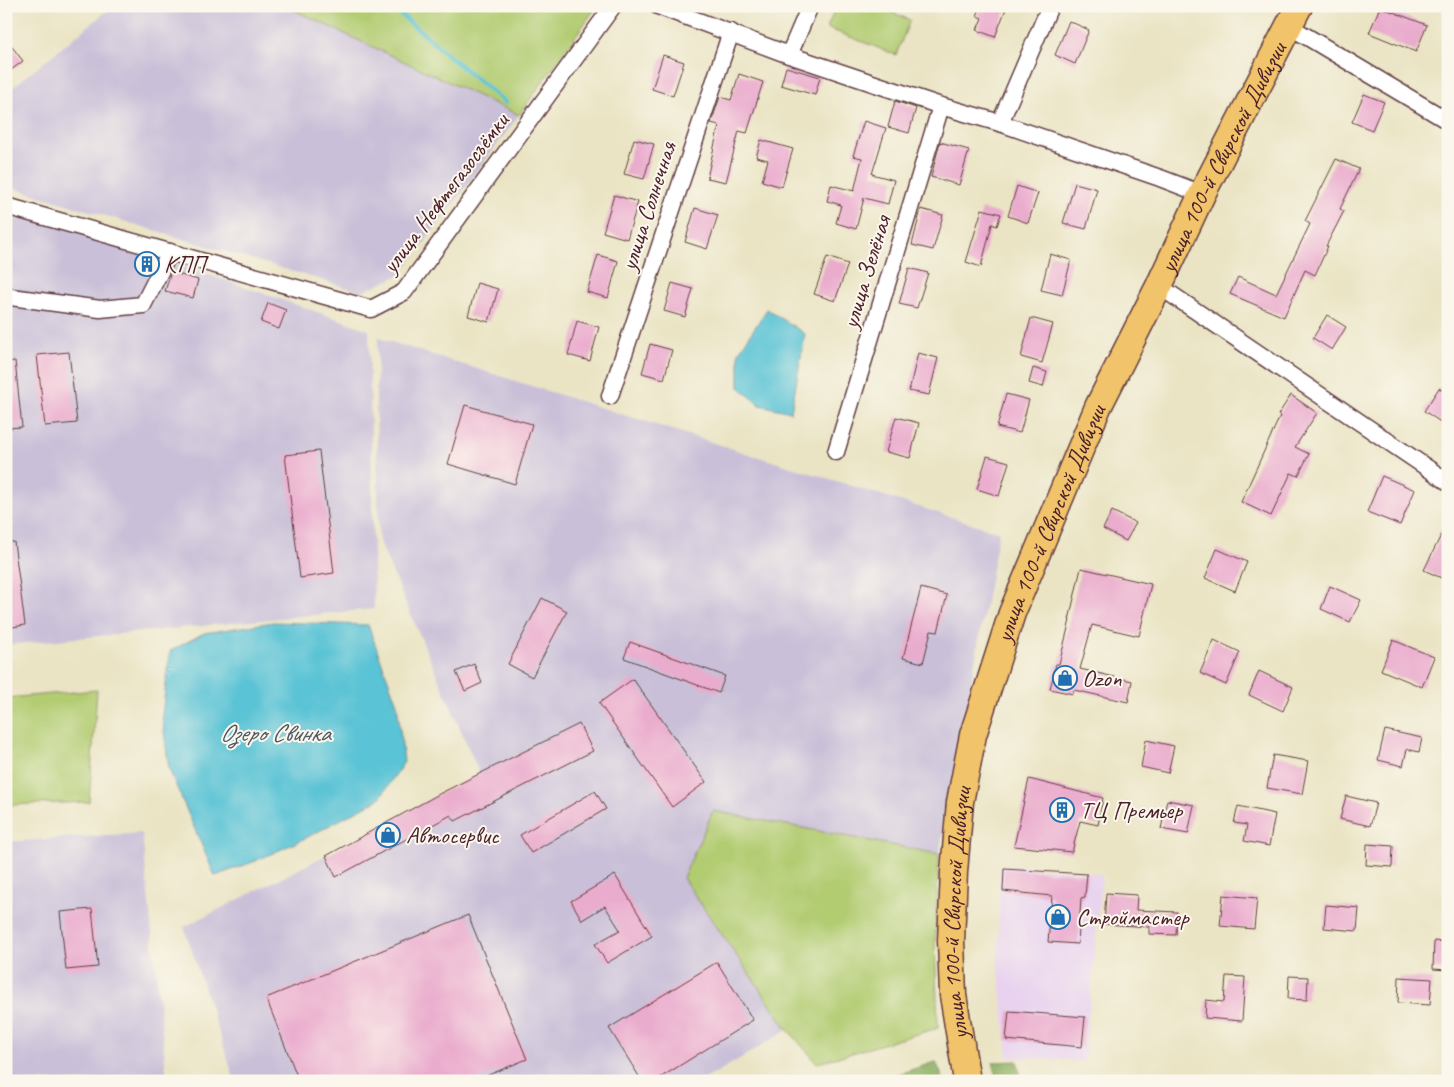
<svg xmlns="http://www.w3.org/2000/svg" width="1454" height="1087" font-family="Caveat,sans-serif">
<rect width="100%" height="100%" fill="#fbf7ec"/>
<filter id="ink" filterUnits="userSpaceOnUse"><feTurbulence type="fractalNoise" baseFrequency=".02" numOctaves="2"/><feDisplacementMap in="SourceGraphic" scale="10" xChannelSelector="R" yChannelSelector="G"/><feConvolveMatrix kernelMatrix="1 2 1 2 8 2 1 2 1" color-interpolation-filters="sRGB"/></filter>
<filter id="wash" filterUnits="userSpaceOnUse"><feTurbulence type="fractalNoise" baseFrequency=".0096" numOctaves="4" result="noise"/><feDisplacementMap in="SourceGraphic" scale="20" xChannelSelector="R" yChannelSelector="G"/><feGaussianBlur stdDeviation="1.12" result="paint"/><feColorMatrix in="noise" values="0 0 0 0 0 0 0 0 0 0 0 0 0 0 0 0 0 1.4 0 .05"/><feComposite in="paint" operator="in"/></filter>
<g filter="url(#wash)">
<rect width="100%" height="100%" fill="#eae4c4"/>
<polygon fill="#e8d2ef" points="1000,865 1102,874 1084,1061 1008,1057 998,961"/>
<g fill="#c9bfd8">
<polygon points="113,6 285,6 519,115 400,275 361,292 6,186 6,93"/>
<polygon points="6,204 369,330 374,609 6,645"/>
<polygon points="378,338 999,532 939,854 713,811 683,878 788,1030 702,1081 235,1081 184,927 481,777 379,541 376,399"/>
<polygon points="142,833 167,1081 6,1081 6,842"/>
</g>
<g fill="#b2cc72" stroke="#7e764e">
<polygon points="285,6 597,6 519,115"/>
<polygon points="836,6 877,6 910,20 896,55 827,28"/>
<polygon points="97,690 89,802 6,805 6,698"/>
<polygon points="713,811 939,854 935,944 938,1028 817,1063 788,1030 683,878"/>
</g>
<g fill="#8db064" stroke="#6c6848">
<polygon points="1017,1061 1022,1081 998,1081 993,1062"/>
<polygon points="936,1062 944,1081 877,1081 935,1062"/>
</g>
<g fill="#5ac3d5" stroke="#527180">
<polygon points="767,309 805,334 791,412 760,405 739,387 739,352"/>
<polygon points="273,622 368,625 397,704 404,762 379,799 304,839 253,862 215,876 169,769 162,715 170,651 204,633"/>
</g>
<g fill="none" stroke-linecap="round" stroke-linejoin="round">
<polyline stroke="#5ac3d5" stroke-width="4.5" points="391,6 462,67 506,103"/>
</g>
<g id="blocks">
<g fill="#eaaccd">
<polygon points="981,6 1007,6 995,37 977,30 982,18 977,16"/>
<polygon points="1380,7 1427,25 1416,52 1369,33"/>
<polygon points="1069,21 1089,30 1075,64 1055,55"/>
<polygon points="6,39 23,61 6,74"/>
<polygon points="663,55 684,62 673,96 652,89"/>
<polygon points="786,67 820,77 815,95 781,85"/>
<polygon points="739,74 763,82 747,133 739,131 726,182 707,178 719,125 711,123 720,97 731,100"/>
<polygon points="1364,94 1384,102 1372,130 1352,122"/>
<polygon points="895,101 916,108 909,133 888,127"/>
<polygon points="864,121 886,128 872,174 894,180 888,204 864,198 856,229 836,223 841,205 827,201 831,185 854,191 862,158 853,156"/>
<polygon points="634,139 654,144 644,179 624,174"/>
<polygon points="761,140 793,149 782,187 762,181 768,160 756,157"/>
<polygon points="940,142 969,150 959,185 931,177"/>
<polygon points="1336,159 1359,169 1340,209 1344,211 1326,246 1328,246 1315,275 1305,270 1284,317 1230,294 1238,277 1276,294 1310,224 1305,221"/>
<polygon points="1075,183 1097,189 1086,229 1063,223"/>
<polygon points="1017,186 1038,193 1028,223 1008,216"/>
<polygon points="614,195 638,202 627,239 603,232"/>
<polygon points="695,208 718,215 707,249 685,242"/>
<polygon points="921,209 943,215 933,250 912,245"/>
<polygon points="982,209 1001,214 997,226 992,224 981,267 966,262"/>
<polygon points="1050,254 1071,260 1062,295 1041,290"/>
<polygon points="598,255 618,261 608,298 587,292"/>
<polygon points="143,256 155,259 149,272 140,269"/>
<polygon points="827,257 848,264 835,301 814,294"/>
<polygon points="909,268 928,273 917,308 899,304"/>
<polygon points="171,272 198,280 193,298 165,291"/>
<polygon points="477,283 498,289 489,322 468,316"/>
<polygon points="672,283 693,289 685,317 664,311"/>
<polygon points="268,303 286,310 279,329 261,322"/>
<polygon points="1327,315 1346,327 1332,350 1313,338"/>
<polygon points="1031,318 1053,324 1042,363 1021,357"/>
<polygon points="577,321 599,327 590,361 568,355"/>
<polygon points="650,344 672,350 664,379 642,373"/>
<polygon points="69,352 77,423 45,426 37,355"/>
<polygon points="918,353 938,358 929,395 909,391"/>
<polygon points="15,361 22,427 6,428 6,362"/>
<polygon points="1033,368 1047,372 1043,387 1029,383"/>
<polygon points="1439,388 1448,394 1448,427 1424,411"/>
<polygon points="1006,394 1029,400 1020,433 997,427"/>
<polygon points="1291,395 1317,413 1295,447 1309,454 1298,476 1291,473 1271,516 1241,502 1280,416 1278,415"/>
<polygon points="465,405 532,424 515,484 448,464"/>
<polygon points="896,417 919,423 910,458 886,452"/>
<polygon points="319,451 334,573 300,578 285,455"/>
<polygon points="987,456 1009,462 999,496 977,489"/>
<polygon points="1382,476 1415,490 1400,525 1367,512"/>
<polygon points="1112,511 1136,523 1126,541 1103,529"/>
<polygon points="1448,521 1448,581 1424,570"/>
<polygon points="6,542 14,542 25,625 6,628"/>
<polygon points="1217,549 1247,562 1235,591 1205,578"/>
<polygon points="1081,568 1151,584 1139,636 1092,625 1080,669 1132,681 1128,702 1074,690 1073,694 1050,689 1056,664 1059,664 1070,620 1069,620"/>
<polygon points="1330,586 1361,600 1350,622 1321,609"/>
<polygon points="921,588 947,595 938,632 931,631 923,663 903,658"/>
<polygon points="542,598 567,611 532,677 508,664"/>
<polygon points="1214,640 1240,652 1226,685 1200,673"/>
<polygon points="1393,640 1434,657 1422,687 1381,670"/>
<polygon points="630,642 725,676 719,693 624,658"/>
<polygon points="474,664 482,683 465,691 456,672"/>
<polygon points="1259,671 1293,687 1283,711 1249,695"/>
<polygon points="633,679 706,782 672,807 599,703"/>
<polygon points="579,724 593,751 455,821 451,815 336,877 326,856 441,793"/>
<polygon points="1385,730 1422,738 1419,752 1407,749 1403,766 1378,760"/>
<polygon points="1146,740 1174,746 1168,773 1141,767"/>
<polygon points="1273,755 1308,761 1302,794 1267,788"/>
<polygon points="1029,779 1103,798 1098,825 1080,821 1072,852 1014,846"/>
<polygon points="595,791 606,809 531,853 520,835"/>
<polygon points="1346,796 1376,803 1370,826 1340,819"/>
<polygon points="1167,800 1194,805 1188,834 1161,829"/>
<polygon points="1238,806 1275,814 1269,846 1244,841 1247,825 1234,823"/>
<polygon points="1367,844 1393,846 1392,867 1366,865"/>
<polygon points="1004,869 1087,874 1085,897 1081,898 1078,944 1048,942 1052,896 1003,891"/>
<polygon points="615,875 652,936 607,963 595,944 620,930 605,906 582,920 571,901"/>
<polygon points="1106,893 1137,895 1136,910 1177,912 1176,935 1149,934 1149,927 1104,924"/>
<polygon points="1223,895 1257,898 1254,929 1220,926"/>
<polygon points="1326,905 1359,908 1357,931 1324,928"/>
<polygon points="92,909 98,967 66,970 60,912"/>
<polygon points="468,915 527,1059 474,1081 299,1081 266,998"/>
<polygon points="1434,941 1448,942 1448,970 1433,969"/>
<polygon points="717,962 753,1020 655,1081 642,1081 609,1028"/>
<polygon points="1226,976 1245,977 1242,1021 1205,1018 1206,1000 1224,1002"/>
<polygon points="1289,976 1308,977 1307,1000 1288,999"/>
<polygon points="1399,977 1432,979 1430,1005 1398,1003"/>
<polygon points="1009,1011 1085,1017 1082,1047 1006,1040"/>
</g>
</g>
</g>
<g filter="url(#ink)">
<use href="#blocks" fill-opacity="0" stroke="#623d42" stroke-width="1"/>
<g fill="none" stroke-linecap="round" stroke-linejoin="round">
<defs>
<g id="street">
<polyline points="658,6 789,55 941,106 1000,123 1160,178 1202,194"/>
<polyline points="1289,26 1448,121"/>
<polyline points="789,55 810,6"/>
<polyline points="1000,123 1050,6"/>
<polyline points="6,206 371,309 404,292 613,6"/>
<polyline points="1159,286 1448,482"/>
<polyline points="11,297 100,309 143,305 170,252"/>
<polyline points="610,396 731,32"/>
<polyline points="836,452 941,106"/>
</g>
<g id="primary">
<path id="s1" d="M 967,1081 L 953,995 L 951,941 L 954,872 L 960,802 L 973,735 L 1012,613 L 1098,407 L 1159,286 L 1202,194 L 1299,6"/>
</g>
</defs>
<use href="#street" stroke="#623d42" stroke-width="19"/>
<use href="#primary" stroke="#623d42" stroke-width="29"/>
<use href="#street" stroke="#fff" stroke-width="16"/>
<use href="#primary" stroke="#f1c36a" stroke-width="26"/>
</g>
</g>
<defs>
<symbol id="building-ring" viewBox="-11 -11 22 22"><circle r="9.5" fill="#fbf7ec" stroke="#1f6fb2" stroke-width="1.5"/><path d="M-4-6H4V6H1V3H-1V6H-4ZM-2.5-4.3h1.7v1.8h-1.7ZM.8-4.3h1.7v1.8H.8ZM-2.5-1h1.7V.8h-1.7ZM.8-1h1.7V.8H.8Z" fill="#1f6fb2"/></symbol>
<symbol id="shop-ring" viewBox="-11 -11 22 22"><circle r="9.5" fill="#fbf7ec" stroke="#1f6fb2" stroke-width="1.5"/><path d="M-5-2.5h2.3a2.7 3.5 0 0 1 5.4 0H5L5.5 6h-11ZM-1.5-2.5h3a1.5 2.3 0 0 0-3 0Z" fill="#1f6fb2"/></symbol>
</defs>
<g fill-rule="evenodd">
<use href="#building-ring" x="133" y="250" width="28" height="28"/>
<use href="#shop-ring" x="1051" y="664" width="28" height="28"/>
<use href="#building-ring" x="1048" y="796" width="28" height="28"/>
<use href="#shop-ring" x="374" y="821" width="28" height="28"/>
<use href="#shop-ring" x="1044" y="903" width="28" height="28"/>
</g>
<g text-anchor="middle" stroke-width="4" stroke-linejoin="round" paint-order="stroke">
<g font-size="24" fill="#4a1f2b" stroke="#fbf7ec">
<text dy="8" stroke="none"><textPath href="#s1" startOffset="979">улица 100-й Свирской Дивизии</textPath></text>
<text transform="translate(445 193) rotate(-53)" y="8">улица Нефтегазосъёмки</text>
<text transform="translate(648 206) rotate(-72)" y="8">улица Солнечная</text>
<text transform="translate(866 272) rotate(-73)" y="8">улица Зелёная</text>
<text dy="8" stroke="none"><textPath href="#s1" startOffset="574">улица 100-й Свирской Дивизии</textPath></text>
<text dy="8" stroke="none"><textPath href="#s1" startOffset="169">улица 100-й Свирской Дивизии</textPath></text>
</g>
<g font-size="24" fill="#4a1f2b" stroke="#fbf7ec" text-anchor="start">
<text x="164" y="272">КПП</text>
<text x="1082" y="686">Ozon</text>
<text x="1080" y="818">ТЦ Премьер</text>
<text x="406" y="843">Автосервис</text>
<text x="1076" y="925">Строймастер</text>
</g>
<g font-size="25" font-style="italic" fill="#505866" stroke="#fbf7ec">
<text x="275" y="741">Озеро Свинка</text>
</g>
</g>
<rect width="1454" height="1087" fill="none" stroke="#fbf7ec" stroke-width="25"/>
</svg>
